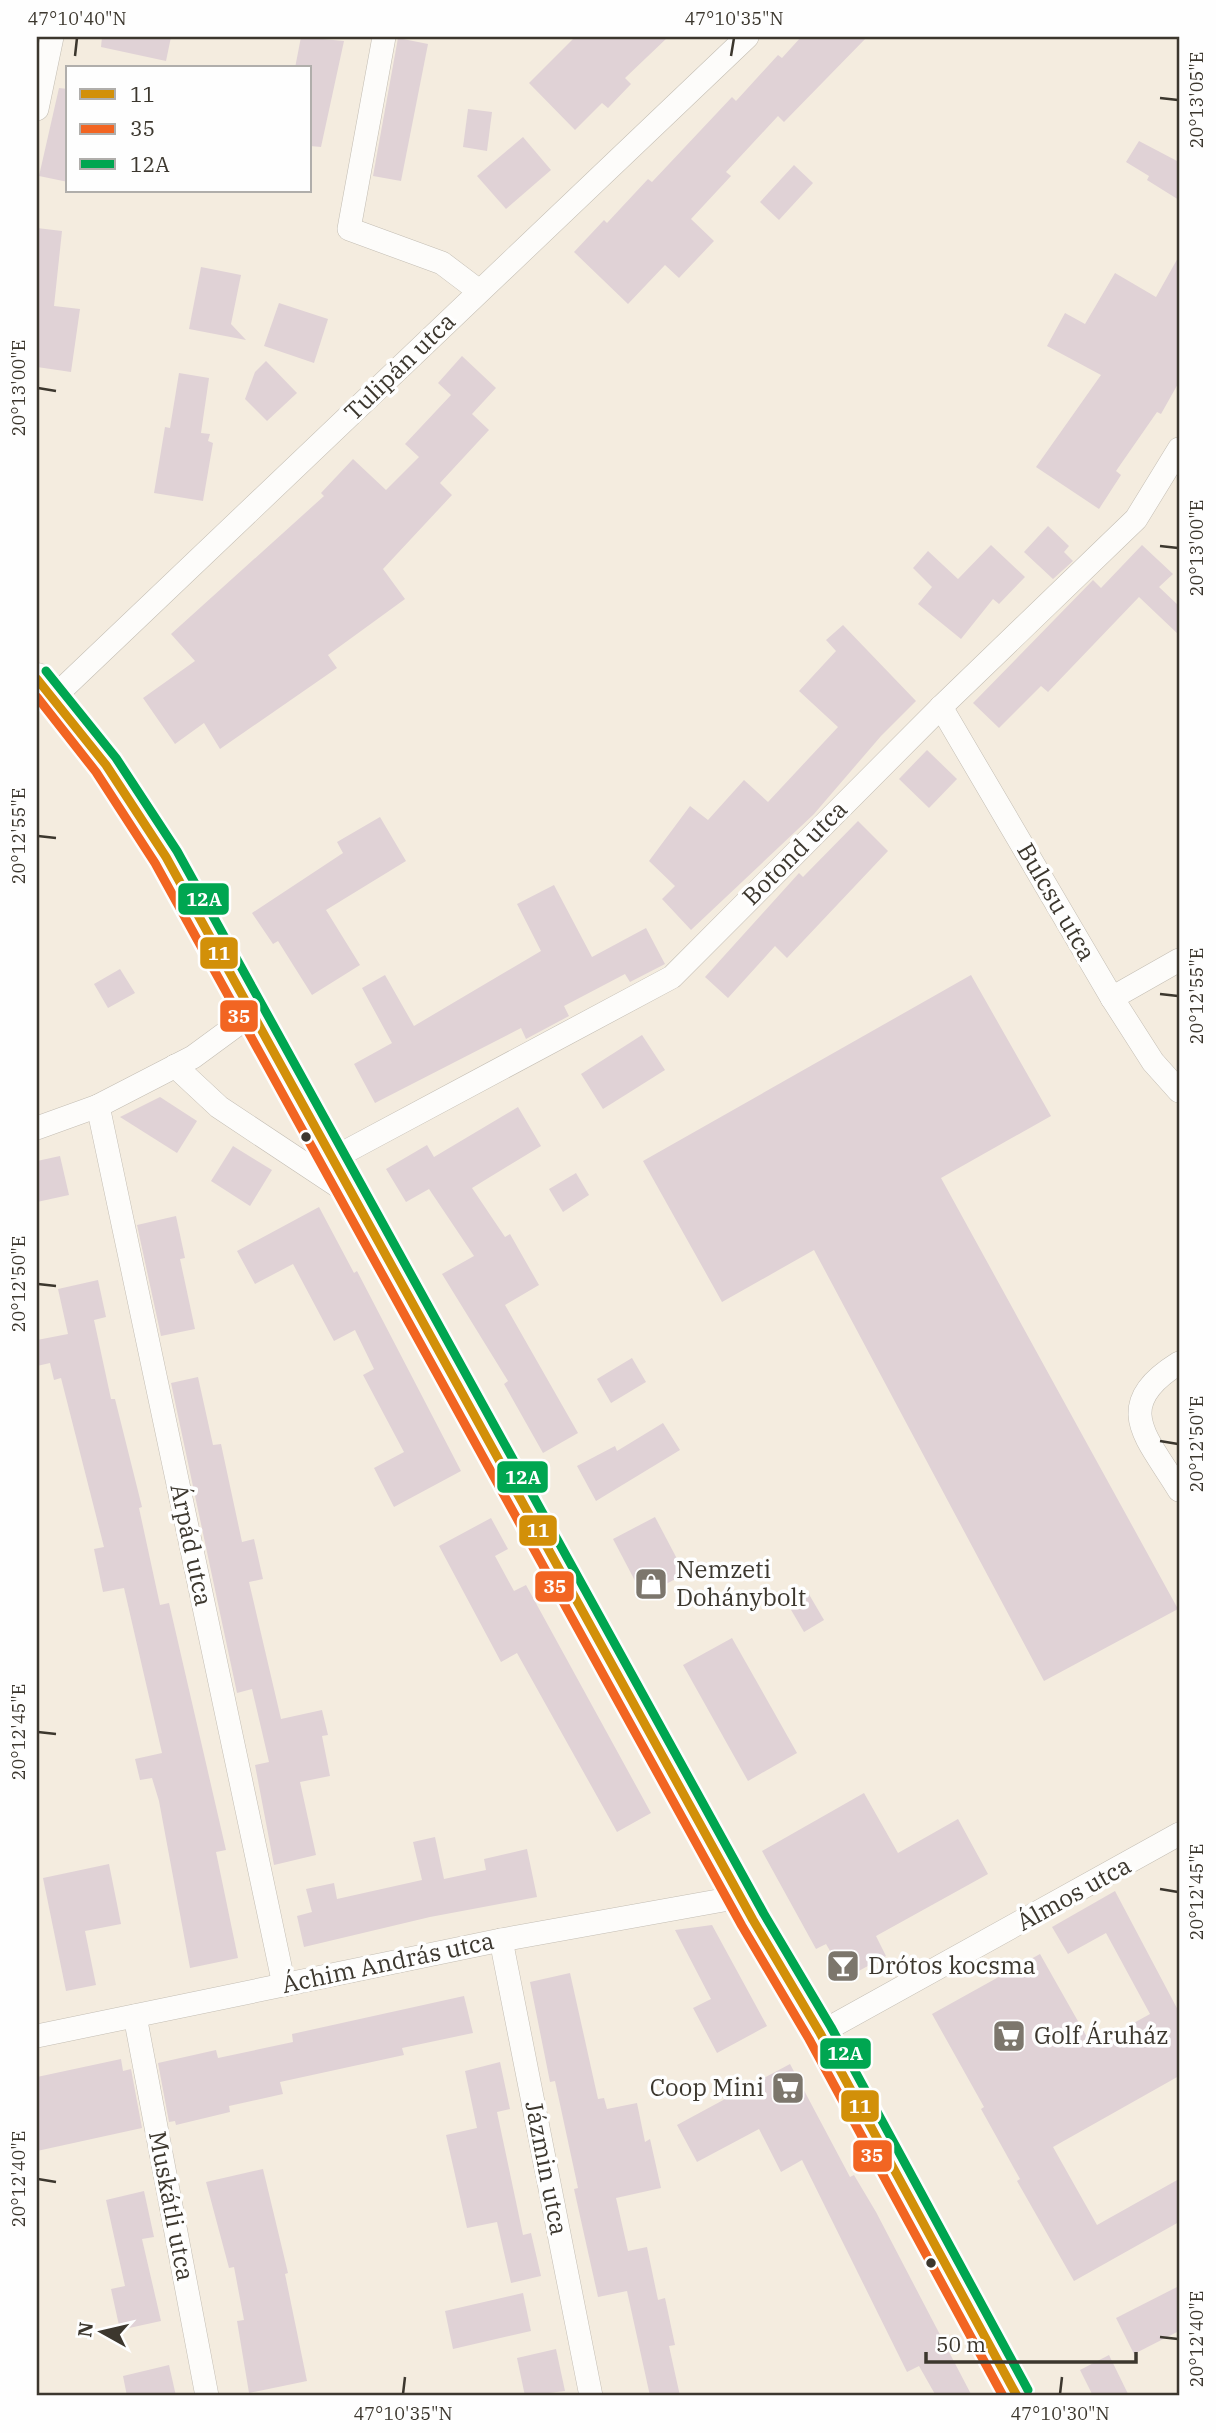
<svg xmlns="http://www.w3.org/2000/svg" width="1216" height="2433" font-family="'IBM Plex Serif',serif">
<rect width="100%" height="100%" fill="#f4ecdf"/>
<g fill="#e0d2d6">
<polygon points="102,37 171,37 166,61 101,47"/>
<polygon points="301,37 344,41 321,147 310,146 310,68 295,68"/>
<polygon points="575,37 668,37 625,78 631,84 608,108 602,103 575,130 529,83"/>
<polygon points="801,37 867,37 784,122 778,116 726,172 731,176 691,219 714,241 679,278 665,265 628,304 574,252 604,220 607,223 648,179 652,182 732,97 736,101 778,55 782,58"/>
<polygon points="398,38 428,44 401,181 373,176"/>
<polygon points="59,88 68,89 68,182 39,176"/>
<polygon points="468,109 492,112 487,151 463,147"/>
<polygon points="523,137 551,170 506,209 477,176"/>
<polygon points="1139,141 1179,162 1179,200 1147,180 1149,176 1126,162"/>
<polygon points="794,165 813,183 779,220 760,202"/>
<polygon points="37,228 62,231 54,306 80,309 71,372 37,367"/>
<polygon points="1179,256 1179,382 1161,414 1157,412 1116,471 1121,475 1099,509 1036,467 1101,375 1047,346 1065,313 1085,324 1115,273 1156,297"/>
<polygon points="201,267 241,275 231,324 246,340 189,329"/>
<polygon points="279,303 328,319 314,363 264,346"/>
<polygon points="462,356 496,388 472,414 489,430 440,483 452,495 383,569 405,599 328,655 337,668 220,749 204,723 175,744 143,698 195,661 171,634 324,496 321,493 353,459 386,490 419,457 405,444 451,395 438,383"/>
<polygon points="266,361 297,393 267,421 245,399 255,372"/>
<polygon points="179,373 209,378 201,433 210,434 208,441 213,443 203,501 154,493 165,427 170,428"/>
<polygon points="1048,526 1069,546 1064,552 1073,561 1053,579 1024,552"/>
<polygon points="991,545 1025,577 999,604 993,599 961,639 918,604 932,587 913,568 928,551 958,579"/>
<polygon points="1142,545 1173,574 1159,587 1179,606 1179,635 1139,597 1048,692 1041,686 999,728 973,703 1093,580 1101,588"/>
<polygon points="843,625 916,701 881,736 814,814 691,930 662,899 675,886 649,861 690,806 708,820 744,780 768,802 838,727 799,691 836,651 826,640"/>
<polygon points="927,750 957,779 929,808 899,779"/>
<polygon points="380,817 406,861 326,910 360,965 312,995 278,941 273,944 252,913 343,853 337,842"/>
<polygon points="858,821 888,851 787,958 775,946 728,998 705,977 799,873 803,877"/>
<polygon points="554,885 592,957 646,928 665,964 630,982 625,974 564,1006 569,1016 526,1039 521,1028 375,1103 354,1064 392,1043 362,988 385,975 414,1026 541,951 517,904"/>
<polygon points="120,969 135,993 108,1008 94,984"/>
<polygon points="971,975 1051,1116 941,1178 1178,1609 1044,1681 814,1250 722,1302 643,1161"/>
<polygon points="642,1035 665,1070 603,1109 581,1074"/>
<polygon points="160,1097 197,1121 177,1153 120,1117"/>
<polygon points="518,1107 541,1146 472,1188 505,1237 510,1234 539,1285 505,1305 578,1433 543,1453 504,1384 508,1381 442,1274 474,1256 429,1189 406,1202 386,1169 427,1145 434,1157"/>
<polygon points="233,1146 272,1170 250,1206 211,1181"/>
<polygon points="60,1156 69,1195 37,1202 37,1161"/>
<polygon points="576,1173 589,1195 563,1212 549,1189"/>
<polygon points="319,1207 354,1273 357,1271 461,1471 394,1507 374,1468 404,1452 363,1375 374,1369 355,1330 334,1341 293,1264 255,1284 237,1251"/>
<polygon points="176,1216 185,1258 180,1259 195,1329 161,1336 137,1225"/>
<polygon points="98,1280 106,1317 94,1320 111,1399 115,1399 142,1507 139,1508 160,1605 169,1603 226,1850 216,1852 238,1958 190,1968 159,1801 152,1778 140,1780 135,1759 162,1753 124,1588 103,1592 94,1549 104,1547 61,1378 54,1380 50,1363 37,1366 37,1340 68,1334 58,1289"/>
<polygon points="632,1358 646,1382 611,1403 597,1379"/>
<polygon points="198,1377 213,1445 221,1444 242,1542 254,1539 263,1579 249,1582 281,1719 322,1710 328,1735 322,1736 330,1776 300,1782 316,1855 274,1865 255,1765 269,1762 252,1689 237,1693 171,1383"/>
<polygon points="663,1423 680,1450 596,1501 577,1466 615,1446 617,1451"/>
<polygon points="655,1517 685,1574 643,1596 613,1539"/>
<polygon points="491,1518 508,1549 495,1556 514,1591 526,1585 651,1813 617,1832 517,1653 501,1662 439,1546"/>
<polygon points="807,1591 824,1620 804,1632 787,1603"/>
<polygon points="732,1638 797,1753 748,1781 683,1665"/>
<polygon points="864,1793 898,1853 958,1819 988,1874 876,1936 886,1956 846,1978 826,1944 816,1949 762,1851"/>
<polygon points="435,1837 444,1879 486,1870 484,1859 527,1849 537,1897 430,1917 304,1947 297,1916 312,1912 306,1889 334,1883 337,1899 422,1880 413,1842"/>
<polygon points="109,1864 121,1924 85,1931 96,1985 66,1991 43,1878"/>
<polygon points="1115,1891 1179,2012 1179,2076 1053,2147 1097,2225 1179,2179 1179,2222 1074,2281 1017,2181 1020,2179 981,2109 984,2107 932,2014 1040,1954 1092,2046 1150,2014 1106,1933 1068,1954 1052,1927"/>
<polygon points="712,1925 767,2026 717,2053 693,2008 711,1999 675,1930"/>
<polygon points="570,1973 598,2099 604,2098 607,2109 637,2103 645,2142 650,2139 661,2188 616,2198 628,2251 647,2247 658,2300 665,2298 675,2345 669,2346 680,2396 650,2396 627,2291 598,2297 574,2189 578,2188 555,2081 550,2082 530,1982"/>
<polygon points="464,1996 473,2033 402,2048 404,2055 280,2082 283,2094 229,2106 230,2112 176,2125 175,2121 169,2122 158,2063 216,2050 218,2058 293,2042 292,2034"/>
<polygon points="121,2059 123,2071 131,2069 142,2128 37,2151 37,2077"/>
<polygon points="500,2062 510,2109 497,2112 523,2235 531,2233 541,2276 511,2283 497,2222 467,2228 446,2135 477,2128 465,2071"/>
<polygon points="790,2064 850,2177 854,2175 876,2212 972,2396 936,2396 919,2366 907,2372 802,2160 781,2172 759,2129 697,2162 677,2125"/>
<polygon points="263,2169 288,2273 285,2274 307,2381 249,2393 237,2321 244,2320 234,2267 229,2268 206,2182"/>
<polygon points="144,2191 154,2237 142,2239 161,2321 120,2330 111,2289 125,2286 106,2200"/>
<polygon points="1179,2286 1179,2331 1134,2354 1116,2318"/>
<polygon points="523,2293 531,2331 453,2349 445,2311"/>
<polygon points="556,2349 565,2391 525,2396 517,2358"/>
<polygon points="1109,2355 1129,2396 1093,2396 1080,2370"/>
<polygon points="169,2365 176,2396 127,2396 123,2376"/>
</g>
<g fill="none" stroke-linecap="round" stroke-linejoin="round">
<defs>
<g id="street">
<polyline points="384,37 349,229 442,263 479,291"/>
<polyline points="37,109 52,37"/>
<polyline points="54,697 747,37"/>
<polyline points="941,707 1112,998 1153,1062 1179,1091"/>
<polyline points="1112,998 1179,960"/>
<polyline points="175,1066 219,1107 350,1194"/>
<polyline points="98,1106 284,1985"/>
<polyline points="37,1128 98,1106 193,1057 253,1013"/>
<polyline points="332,1159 672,977 941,707 1136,519 1179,449"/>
<path d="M 1179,1363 C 1110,1406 1147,1437 1179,1490"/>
<polyline points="501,1940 591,2396"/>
<polyline points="135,2016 207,2396"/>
<polyline points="820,2033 1179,1834"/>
<polyline points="37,2036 501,1940 740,1897"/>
</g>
<path id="secondary" d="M 37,679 C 89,736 126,792 166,857 L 753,1920 L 820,2033 L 1017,2396"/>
</defs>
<use href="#street" stroke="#c3bdb3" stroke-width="24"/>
<use href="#secondary" stroke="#c3bdb3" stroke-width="33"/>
<use href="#street" stroke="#fdfcfa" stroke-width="23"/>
<use href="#secondary" stroke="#fdfcfa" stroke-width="32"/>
<defs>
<polyline id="bus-1" points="37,679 106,765 166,857 753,1920 820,2033 1017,2396"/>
<polyline id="bus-2" points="37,697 96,772 155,863 742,1926 809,2039 1003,2396"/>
<polyline id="bus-3" points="46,671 116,758 177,851 764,1914 831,2027 1028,2390"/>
</defs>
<use href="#bus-1" stroke="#fefefe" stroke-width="14"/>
<use href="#bus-2" stroke="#fefefe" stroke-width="14"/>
<use href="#bus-3" stroke="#fefefe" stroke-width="14"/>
<use href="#bus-1" stroke="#d29009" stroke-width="9"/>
<use href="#bus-2" stroke="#f26522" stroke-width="9"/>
<use href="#bus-3" stroke="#00a651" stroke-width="9"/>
</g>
<path fill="none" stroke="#3c372e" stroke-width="2.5" d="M 75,56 L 77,38M 731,56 L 734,38M 1160,98 L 1178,100M 38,388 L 56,391M 1160,546 L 1178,548M 38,836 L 56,838M 1160,994 L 1178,996M 38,1284 L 56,1286M 1160,1441 L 1178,1444M 38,1732 L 56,1734M 1160,1889 L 1178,1892M 38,2179 L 56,2182M 1160,2337 L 1178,2339M 403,2394 L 405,2377M 1060,2394 L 1062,2377"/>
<defs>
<symbol id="shop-square" viewBox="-11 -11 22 22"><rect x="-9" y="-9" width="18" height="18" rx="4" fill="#7c766c" stroke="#fefefe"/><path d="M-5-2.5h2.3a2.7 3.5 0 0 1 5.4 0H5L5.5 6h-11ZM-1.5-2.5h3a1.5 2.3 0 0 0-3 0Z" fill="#fff"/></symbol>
<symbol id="bar-square" viewBox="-11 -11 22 22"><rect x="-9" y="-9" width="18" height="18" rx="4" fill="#7c766c" stroke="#fefefe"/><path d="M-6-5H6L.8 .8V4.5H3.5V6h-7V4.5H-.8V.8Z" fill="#fff"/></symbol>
<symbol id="supermarket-square" viewBox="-11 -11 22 22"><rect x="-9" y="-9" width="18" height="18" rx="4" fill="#7c766c" stroke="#fefefe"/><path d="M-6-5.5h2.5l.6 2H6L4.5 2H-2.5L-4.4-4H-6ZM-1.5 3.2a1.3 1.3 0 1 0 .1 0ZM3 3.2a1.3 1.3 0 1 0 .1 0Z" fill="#fff"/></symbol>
</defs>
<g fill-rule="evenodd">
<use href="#shop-square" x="632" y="1565" width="38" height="38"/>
<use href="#bar-square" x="824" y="1947" width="38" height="38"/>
<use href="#supermarket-square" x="990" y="2017" width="38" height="38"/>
<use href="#supermarket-square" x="769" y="2069" width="38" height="38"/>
</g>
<g fill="#3c372e" stroke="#fefefe" stroke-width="2.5">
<circle cx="306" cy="1137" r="6"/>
<circle cx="931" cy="2263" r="6"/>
</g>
<g text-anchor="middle" stroke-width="7" stroke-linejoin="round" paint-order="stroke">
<g font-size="24" fill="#3c372e" stroke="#fefefe">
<text transform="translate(400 367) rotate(-44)" y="8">Tulipán utca</text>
<text transform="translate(795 853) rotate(-45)" y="8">Botond utca</text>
<text transform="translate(1056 902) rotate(60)" y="8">Bulcsu utca</text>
<text transform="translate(191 1545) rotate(78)" y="8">Árpád utca</text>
<text transform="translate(1074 1894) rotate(-29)" y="8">Álmos utca</text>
<text transform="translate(388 1963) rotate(-12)" y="8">Áchim András utca</text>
<text transform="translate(546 2168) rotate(79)" y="8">Jázmin utca</text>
<text transform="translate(171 2206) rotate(79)" y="8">Muskátli utca</text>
</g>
<g font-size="24" fill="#3c372e" stroke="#fefefe" text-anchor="start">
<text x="676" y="1578">Nemzeti<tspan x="676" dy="28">Dohánybolt</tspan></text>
<text x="868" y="1974">Drótos kocsma</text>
<text x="1034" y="2044">Golf Áruház</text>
<text x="764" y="2096" text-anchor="end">Coop Mini</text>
</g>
</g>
<g stroke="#fefefe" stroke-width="2.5">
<rect x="177" y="882" width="53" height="34" rx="7" fill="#00a651"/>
<rect x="199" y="936" width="40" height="34" rx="7" fill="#d29009"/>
<rect x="219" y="999" width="40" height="34" rx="7" fill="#f26522"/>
<rect x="496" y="1460" width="53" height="34" rx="7" fill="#00a651"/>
<rect x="518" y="1514" width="40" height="33" rx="7" fill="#d29009"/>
<rect x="534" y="1570" width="41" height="33" rx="7" fill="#f26522"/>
<rect x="819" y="2037" width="53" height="33" rx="7" fill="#00a651"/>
<rect x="840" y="2089" width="40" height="34" rx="7" fill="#d29009"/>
<rect x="852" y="2139" width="41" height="34" rx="7" fill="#f26522"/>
</g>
<g font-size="19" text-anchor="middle" font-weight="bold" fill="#fff">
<text x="204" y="906">12A</text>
<text x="219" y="960">11</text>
<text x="239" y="1023">35</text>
<text x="523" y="1484">12A</text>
<text x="538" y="1537">11</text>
<text x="555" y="1593">35</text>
<text x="845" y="2060">12A</text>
<text x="860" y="2113">11</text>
<text x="872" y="2162">35</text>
</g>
<rect width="1216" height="2433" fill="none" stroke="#fefefe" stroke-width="77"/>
<rect x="66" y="66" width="245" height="126" fill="#fefefe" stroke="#b0aeab" stroke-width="2"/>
<rect x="80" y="89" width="35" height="10" fill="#d29009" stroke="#b0aeab" stroke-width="2"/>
<text x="130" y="102" font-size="21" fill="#3c372e">11</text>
<rect x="80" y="124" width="35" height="10" fill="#f26522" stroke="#b0aeab" stroke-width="2"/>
<text x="130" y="136" font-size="21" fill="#3c372e">35</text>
<rect x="80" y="159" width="35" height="10" fill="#00a651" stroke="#b0aeab" stroke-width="2"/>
<text x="130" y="172" font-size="21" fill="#3c372e">12A</text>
<g transform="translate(102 2332) rotate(278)" stroke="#fefefe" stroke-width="5" paint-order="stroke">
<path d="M0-5L12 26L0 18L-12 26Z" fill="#3c372e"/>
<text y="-10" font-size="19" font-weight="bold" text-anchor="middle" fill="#3c372e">N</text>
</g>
<path d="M926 2352v10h210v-10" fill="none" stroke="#3c372e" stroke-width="3.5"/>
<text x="936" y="2352" font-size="21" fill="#3c372e" stroke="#fefefe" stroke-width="5" paint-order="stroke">50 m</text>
<rect x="38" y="38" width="1140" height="2356" fill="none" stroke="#3c372e" stroke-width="2.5"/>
<g font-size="18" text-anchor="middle" fill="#3c372e">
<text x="77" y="25">47°10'40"N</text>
<text x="734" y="25">47°10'35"N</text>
<text transform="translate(1197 100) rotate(-90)" y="6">20°13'05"E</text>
<text transform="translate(19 388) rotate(-90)" y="6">20°13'00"E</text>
<text transform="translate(1197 548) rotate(-90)" y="6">20°13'00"E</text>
<text transform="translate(19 836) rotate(-90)" y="6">20°12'55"E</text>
<text transform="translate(1197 996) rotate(-90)" y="6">20°12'55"E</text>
<text transform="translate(19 1284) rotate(-90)" y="6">20°12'50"E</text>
<text transform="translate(1197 1444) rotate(-90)" y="6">20°12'50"E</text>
<text transform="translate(19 1732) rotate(-90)" y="6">20°12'45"E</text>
<text transform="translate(1197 1892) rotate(-90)" y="6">20°12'45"E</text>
<text transform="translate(19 2179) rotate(-90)" y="6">20°12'40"E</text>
<text transform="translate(1197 2339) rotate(-90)" y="6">20°12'40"E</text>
<text x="403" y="2420">47°10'35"N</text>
<text x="1060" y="2420">47°10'30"N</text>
</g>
</svg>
